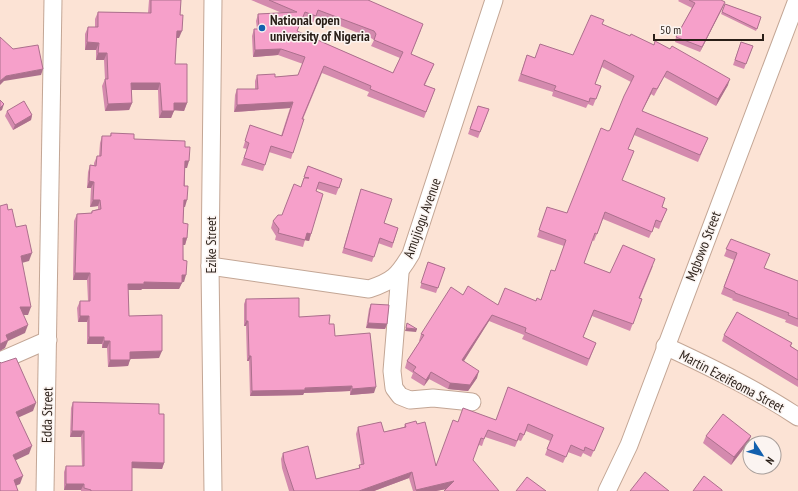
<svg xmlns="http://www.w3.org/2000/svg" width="798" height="491" font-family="'PT Sans Narrow',sans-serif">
<rect width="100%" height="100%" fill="#fce3d5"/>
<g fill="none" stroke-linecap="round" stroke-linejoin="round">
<defs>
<g id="street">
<path d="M 210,266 L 369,289 C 393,281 398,276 411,254 L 494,0"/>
<polyline points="400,273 392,371 394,388 400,396 410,400 433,398 472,402"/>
<path d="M 665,346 C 711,367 756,389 798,417"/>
<polyline points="0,361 48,340"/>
<polyline points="45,491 53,0"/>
<polyline points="213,491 210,266 213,0"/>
<polyline points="607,491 629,445 797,0"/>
</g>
</defs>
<use href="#street" stroke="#c3a695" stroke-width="19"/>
<use href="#street" stroke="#fff" stroke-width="17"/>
</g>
<g fill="#d48aae" fill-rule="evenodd">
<polygon points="149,0 181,0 179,38 176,38 175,64 187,103 184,111 174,110 171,118 159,118 158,90 132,90 132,103 129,110 105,111 102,86 105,79 104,60 96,60 96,50 85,50 85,34 88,27 95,27 95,19 98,12 148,13"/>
<path d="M 251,0 L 368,0 L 421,30 L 411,54 L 434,64 L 425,85 L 435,89 L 424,118 L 367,96 L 369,92 L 322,73 L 303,119 L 291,159 L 269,152 L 263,171 L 241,165 L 247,149 L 243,148 L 250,125 L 281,136 L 290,108 L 234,112 L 235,95 L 237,89 L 255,89 L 255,81 L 257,75 L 275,77 L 298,75 L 303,64 L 278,55 L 253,57 L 252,36 L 254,29 L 257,29 L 256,21 L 258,14 L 282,13 ZM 315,16 L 371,38 L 374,40 L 371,46 L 400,58 L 393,73 L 297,31 L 303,18 L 313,23 Z"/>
<polygon points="679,0 721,0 723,7 700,52 675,42 676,37 692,8 678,1"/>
<polygon points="725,4 761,17 756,31 721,14"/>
<polygon points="602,24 728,85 716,106 664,77 654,96 651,94 642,111 708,138 698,162 634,135 628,149 622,180 662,207 667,209 664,216 659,229 654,227 649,238 603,219 594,241 592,240 584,263 610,273 653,266 640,298 642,299 630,331 592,316 583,337 596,343 587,366 522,339 524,335 489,321 464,361 477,378 468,391 448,389 429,379 424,386 411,378 413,373 405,368 407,361 420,341 419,341 421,334 463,295 498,305 541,300 555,271 564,246 537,237 547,207 567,213 608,131 610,130 631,82 602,67 595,84 601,86 593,106 588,104 586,108 552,96 553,92 518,81 527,55 535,58 573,55"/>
<polygon points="741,42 753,46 744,69 733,65"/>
<polygon points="478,106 489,109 478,138 468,134"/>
<polygon points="7,111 32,115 31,120 13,130 5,116"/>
<polygon points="111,133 134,139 185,147 187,168 185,168 185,207 184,207 183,223 187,238 185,245 183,245 184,282 182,282 179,289 142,289 141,290 128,290 129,316 159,358 130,359 128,366 108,367 107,348 102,348 102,344 87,344 87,322 78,322 77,308 80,301 88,301 87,280 73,280 74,221 77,214 91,213 92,211 98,209 98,206 90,207 91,188 87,188 88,172 90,165 94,165 94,163 97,156 99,156 100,143 102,136 110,136"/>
<polygon points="308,166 342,179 336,195 317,189 316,191 311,234 309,241 305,240 303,247 275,240 276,236 271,228 273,221 282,215 301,187"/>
<polygon points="361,189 384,223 398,228 392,248 378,243 372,262 342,253"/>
<polygon points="731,239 765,268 798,281 798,327 785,322 786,320 732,300 733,299 721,294 734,260 724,256"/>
<polygon points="428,262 445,268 436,293 420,288"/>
<polygon points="246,299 299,317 329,324 335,336 374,393 350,395 350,391 304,393 303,395 250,396 249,361 247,361 246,326 244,326 244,304"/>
<polygon points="371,304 387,324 385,329 366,328 369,309"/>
<polygon points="724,335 792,343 791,346 798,351 798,387 722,341"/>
<polygon points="73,402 159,414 164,463 162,469 132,468 132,491 81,491 81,490 64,490 64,472 66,466 82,466 81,437 70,437 71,408"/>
<polygon points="496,420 601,434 591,457 583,453 581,457 568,452 563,463 545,455 550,441 526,431 521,441 518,440 515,447 485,437 482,446 479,445 446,489 436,491 413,491 409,478 374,491 289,491 282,468 281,459 283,453 316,479 359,468 359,465 361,465 356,434 358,427 384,432 404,427 405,424 417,424 436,466 458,422"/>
<polygon points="706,436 751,436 748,443 731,465 703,443"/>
</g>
<g fill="#ac708d">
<polygon points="725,2 723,7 700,52 702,47"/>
<polygon points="177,31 182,31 179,38 174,38"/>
<polygon points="87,42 99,43 96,50 85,50"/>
<polygon points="281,49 278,55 253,57 255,50"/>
<polygon points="98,53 107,53 104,60 96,60"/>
<polygon points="43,69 41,75 4,81 0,85 0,81 6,76"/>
<polygon points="730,79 728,85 716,106 718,99"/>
<polygon points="131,83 160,83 158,90 129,90"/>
<polygon points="653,88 651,94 639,117 642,111"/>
<polygon points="293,102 290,108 234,112 237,105"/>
<polygon points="132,103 129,110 105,111 108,104"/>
<polygon points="174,103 187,103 184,111 171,110"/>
<polygon points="4,104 2,110 0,111 0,108"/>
<polygon points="162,111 174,111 171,118 159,118"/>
<polygon points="32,115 31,120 13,130 15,125"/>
<polygon points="185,161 189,161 187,168 182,168"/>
<polygon points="89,181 94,182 91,188 87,188"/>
<polygon points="93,200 100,200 98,206 90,207"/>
<polygon points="184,200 187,200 185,207 181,207"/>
<polygon points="307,233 311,234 309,241 304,240"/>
<polygon points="183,238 187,238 185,245 180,245"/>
<polygon points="32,253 29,261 18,264 21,256"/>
<polygon points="75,273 90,273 87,280 73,280"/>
<polygon points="182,275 186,275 184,282 179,282"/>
<polygon points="144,282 182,283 179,289 142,289 141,290 126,290 128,284"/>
<polygon points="20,307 31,307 28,315 17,315"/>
<polygon points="492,315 489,321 460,367 462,360"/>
<polygon points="80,316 89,316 87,322 78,322"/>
<polygon points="246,321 248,321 246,326 244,326"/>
<polygon points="368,323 387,324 385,329 366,328"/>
<polygon points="28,325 25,333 8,341 5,348 0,351 0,344 6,335"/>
<polygon points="406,328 417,329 416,332 405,331"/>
<polygon points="89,337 104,337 102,344 87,344"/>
<polygon points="104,341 110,341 107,348 102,348"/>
<polygon points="162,351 159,358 128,359 130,352"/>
<polygon points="249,356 251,356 249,361 247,361"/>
<polygon points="110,360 130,360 128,366 108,367"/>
<polygon points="479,371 477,378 468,391 448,389 450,383"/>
<polygon points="431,372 429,379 424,386 426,380"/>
<polygon points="352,386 350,391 304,393 303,395 250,396 252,391"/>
<polygon points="376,387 374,393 350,395 352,389"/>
<polygon points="36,403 33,411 13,420 16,412"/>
<polygon points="72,431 84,431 81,437 70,437"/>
<polygon points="751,436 748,443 731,465 734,457"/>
<polygon points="32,446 29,454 10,463 13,455"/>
<polygon points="132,462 164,463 162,469 130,468"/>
<polygon points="412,472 409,478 374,491 359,491"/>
<polygon points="23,476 20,484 11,488 14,480"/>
<polygon points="454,481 452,488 436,491 416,491 416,490"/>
<polygon points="66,484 84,484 81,490 64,490"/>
</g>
<g fill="#f6a0ca" stroke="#ac708d" fill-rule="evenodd">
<polygon points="151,0 181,0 180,15 183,15 182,31 177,31 175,64 187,64 187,103 174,103 174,111 162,111 160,83 131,83 132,103 108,104 105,79 108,79 107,53 98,53 99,43 87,42 88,27 98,27 98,12 151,13"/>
<path d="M 269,0 L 368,0 L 423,24 L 411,54 L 434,64 L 424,85 L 435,89 L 426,112 L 370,89 L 371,86 L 324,66 L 302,119 L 304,119 L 293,153 L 271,146 L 265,165 L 244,158 L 249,143 L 245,141 L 250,125 L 282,136 L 293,102 L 237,105 L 237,89 L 258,89 L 257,75 L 275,74 L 275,77 L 298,75 L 305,57 L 281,49 L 255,50 L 254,29 L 259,29 L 258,14 L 297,12 ZM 318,10 L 374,31 L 376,34 L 374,40 L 403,52 L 393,73 L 297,31 L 305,12 L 316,16 Z"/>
<polygon points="689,0 721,0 725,2 702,47 676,37 695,3"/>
<polygon points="725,4 761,17 757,29 722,12"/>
<polygon points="591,15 604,20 602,24 630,36 631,34 654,45 655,41 670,49 672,46 730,79 718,99 667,71 657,89 653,88 642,111 708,138 700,155 637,128 628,149 634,151 622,180 665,198 662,207 667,209 661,222 656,220 652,232 605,212 597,234 595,233 584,263 610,273 623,245 655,259 639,298 642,299 633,324 594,310 583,337 596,343 589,359 525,332 526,328 492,315 462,360 479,371 470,385 450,383 431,372 426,380 413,371 416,367 407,361 424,335 421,334 451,287 463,295 468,286 498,305 505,288 536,301 537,298 541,300 551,270 555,271 566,240 539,230 547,207 567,213 601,128 608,131 610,130 624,96 634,76 604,60 595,84 601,86 596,99 590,98 589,102 554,90 556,86 521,74 527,55 535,58 540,44 573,55"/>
<polygon points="0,37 13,49 38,45 43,69 6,76 0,81"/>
<polygon points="741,42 753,46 746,64 735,60"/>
<polygon points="0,100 4,104 0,108"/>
<polygon points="24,101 32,115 15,125 7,111"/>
<polygon points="478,106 489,109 480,132 470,129"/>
<polygon points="111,133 134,134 134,139 185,141 185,147 190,147 189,161 185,161 184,186 188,186 187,200 184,200 183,223 188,224 187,238 183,238 183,260 187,261 186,275 182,275 182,283 144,282 144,284 128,284 129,316 162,315 162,351 130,352 130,360 110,360 110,341 104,341 104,337 89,337 89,316 80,316 80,301 90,301 90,273 75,273 77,214 92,213 92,211 101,209 100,200 93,200 94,182 89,181 90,165 96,166 97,156 101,156 102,136 111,136"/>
<polygon points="308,166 342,179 339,188 319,182 316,191 323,194 311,234 307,233 305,240 278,233 279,229 273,221 278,215 282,215 294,184 301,187 304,178 309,178 304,177"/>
<polygon points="361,189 392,199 384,223 398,228 393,243 380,238 374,257 344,248"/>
<polygon points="7,204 8,210 12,209 16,227 26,225 32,253 21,256 31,307 20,307 28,325 6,335 8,340 0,344 0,206"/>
<polygon points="731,239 770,254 764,268 798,281 798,319 788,315 789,313 735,293 735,292 724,287 737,253 726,249"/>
<polygon points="428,262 445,268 438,288 421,283"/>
<polygon points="299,298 299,317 330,315 329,324 334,324 335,336 370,333 376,387 352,389 352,386 305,388 305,390 252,391 251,356 249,356 248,321 246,321 246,299"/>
<polygon points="371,304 389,305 387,324 368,323"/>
<polygon points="737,312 792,343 790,346 798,351 798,380 724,335"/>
<polygon points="407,323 417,329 406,328"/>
<polygon points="16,358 36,403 16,412 32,446 13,455 23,476 14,480 18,491 0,491 0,362 1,363"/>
<polygon points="508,387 604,428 594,451 585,447 584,451 571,445 566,457 547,449 553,435 528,424 524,435 520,433 517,441 488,430 484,439 481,438 473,460 499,491 444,491 454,481 416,490 412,472 359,491 294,491 284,461 283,453 308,446 316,479 360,468 359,465 364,464 358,427 381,422 384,432 406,427 405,424 416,421 417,424 425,422 436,466 453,420 458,422 463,408 496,420"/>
<polygon points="73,402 159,404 159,414 164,414 164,463 132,462 132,491 91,491 91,490 84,488 84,484 66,484 66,466 84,466 84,431 72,431"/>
<polygon points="723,414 751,436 734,457 706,436"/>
<polygon points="645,472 669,491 630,491"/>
<polygon points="704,476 722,490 722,491 693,491"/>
<polygon points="527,477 546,491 516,491"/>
</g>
<circle fill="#1260ae" stroke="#fbf4f1" stroke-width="1.5" cx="262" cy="28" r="4"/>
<g text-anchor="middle" stroke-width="3" stroke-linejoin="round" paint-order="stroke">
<g font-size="14" font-weight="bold" fill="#291e17" stroke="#fbf4f1" text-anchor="start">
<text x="270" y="25">National open<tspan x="270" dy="16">university of Nigeria</tspan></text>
</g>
<g font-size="14" fill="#291e17" stroke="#fbf4f1">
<text transform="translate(422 218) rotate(-70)" y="5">Amujiogu Avenue</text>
<text transform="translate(211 245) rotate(-90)" y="5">Ezike Street</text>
<text transform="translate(703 246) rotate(-69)" y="5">Mgbowo Street</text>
<text transform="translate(732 381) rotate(28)" y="5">Martin Ezeifeoma Street</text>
<text transform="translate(47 415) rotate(-89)" y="5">Edda Street</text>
</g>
</g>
<g transform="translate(762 455) rotate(126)"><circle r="19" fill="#fbf4f1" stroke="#a79e9a"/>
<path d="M0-3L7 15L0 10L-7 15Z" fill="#1260ae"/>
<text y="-6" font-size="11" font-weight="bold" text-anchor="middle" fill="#291e17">N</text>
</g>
<path d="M654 34v6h109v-6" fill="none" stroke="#291e17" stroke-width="2"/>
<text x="660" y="34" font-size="12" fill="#291e17" stroke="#fbf4f1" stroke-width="3" paint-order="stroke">50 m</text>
</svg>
